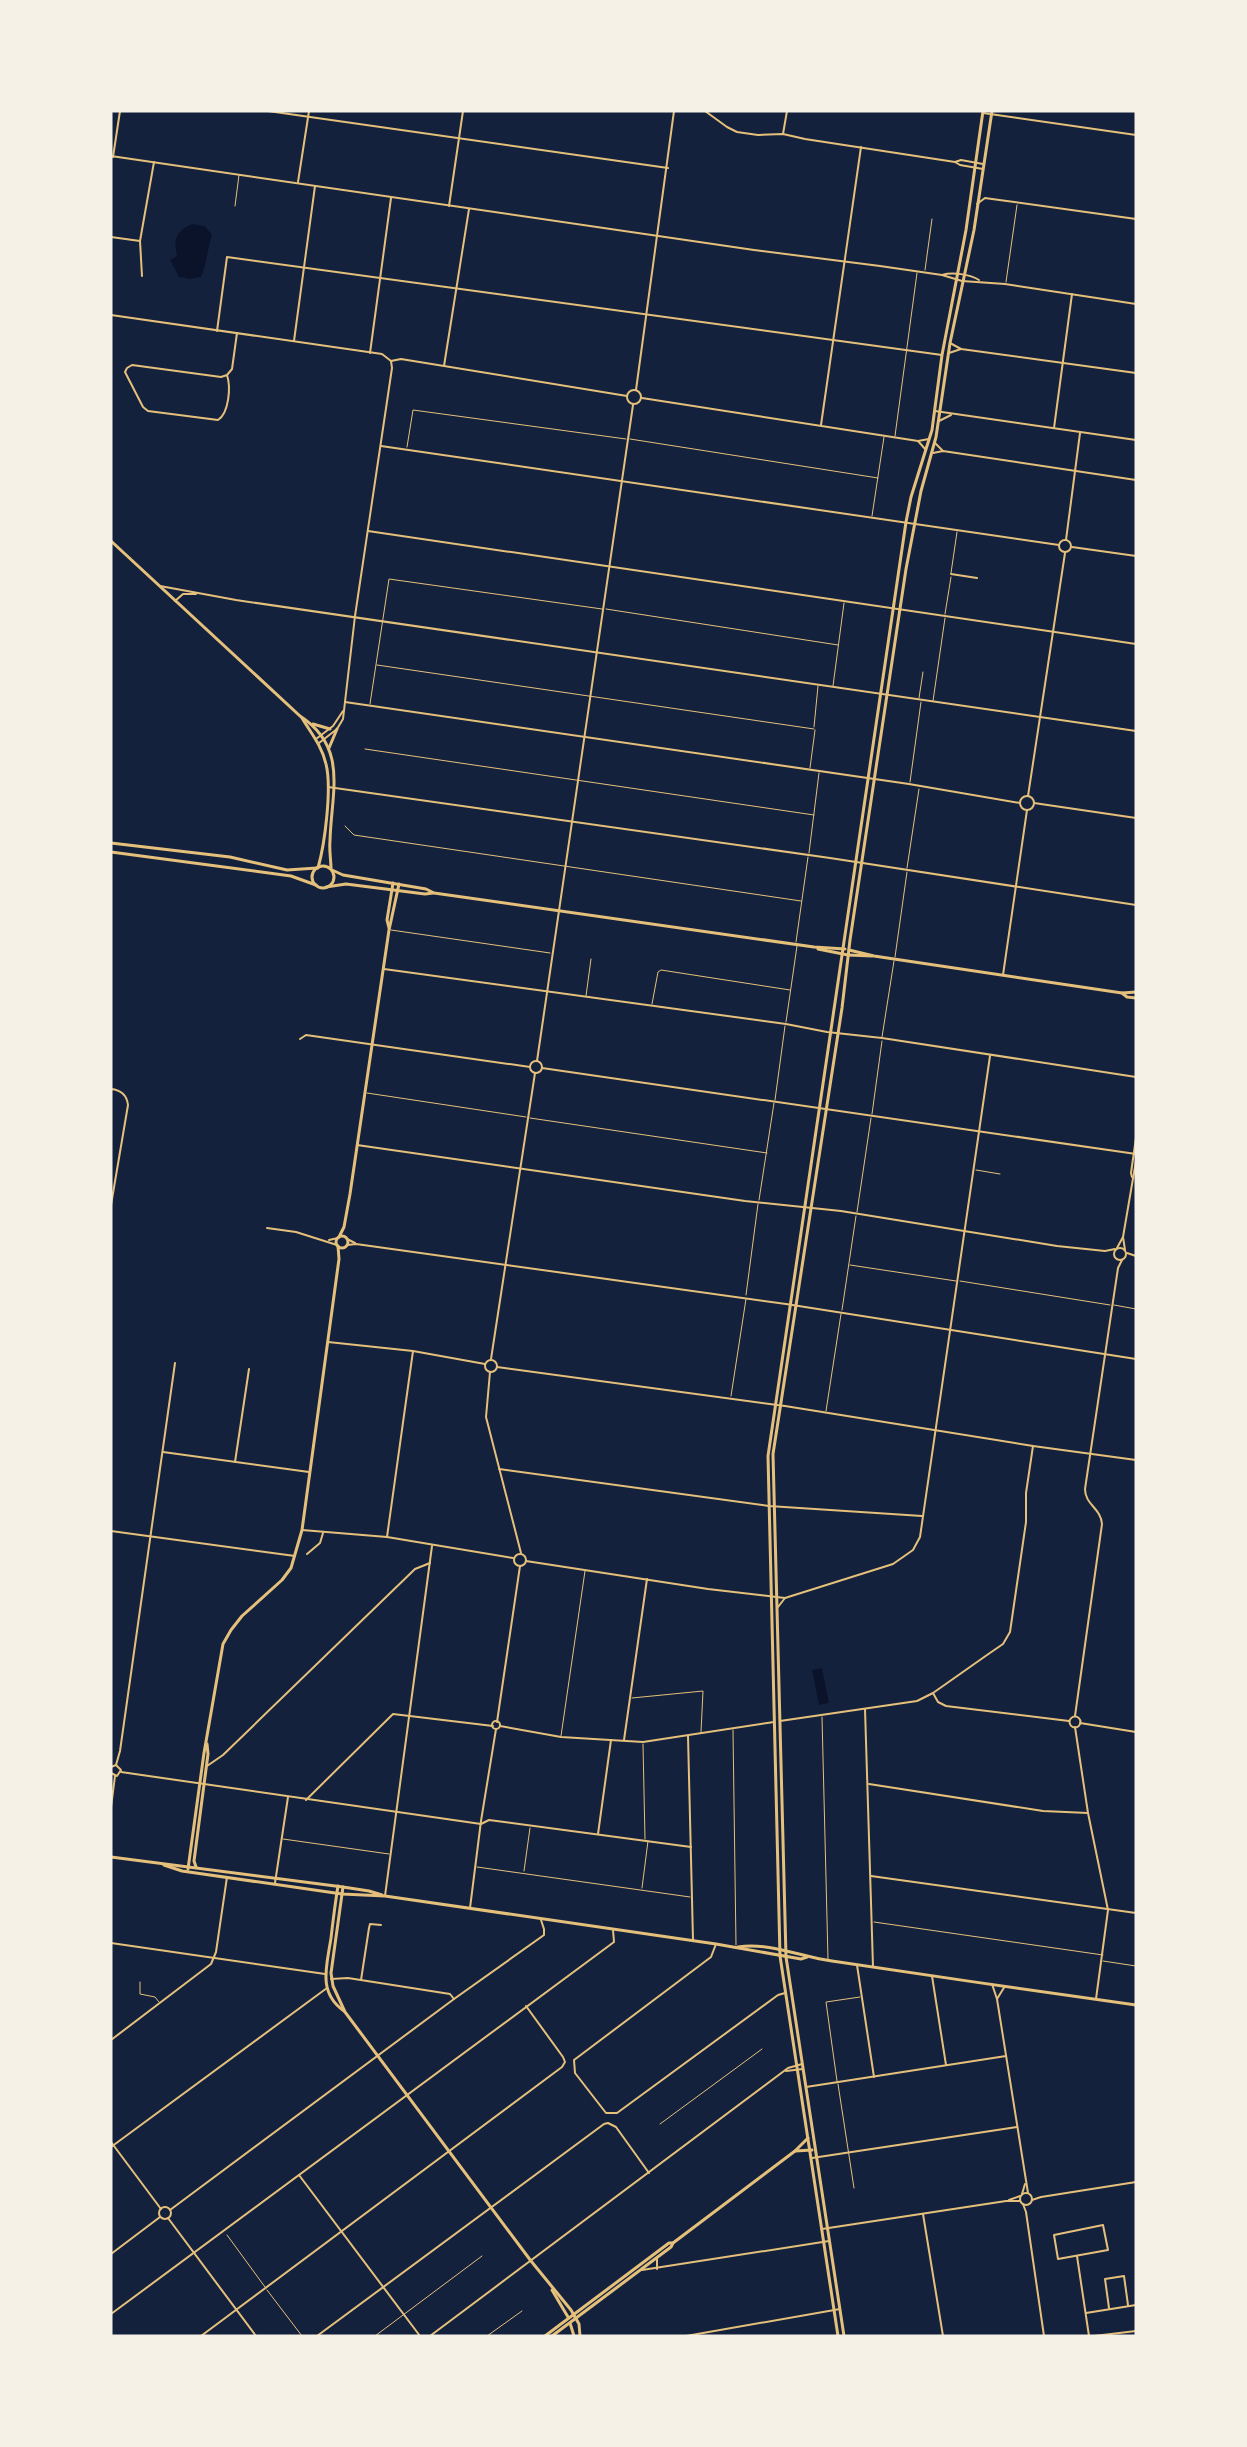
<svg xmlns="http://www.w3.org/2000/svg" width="1247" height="2447" font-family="'Nunito Sans',sans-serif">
<rect width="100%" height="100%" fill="#14213d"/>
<g fill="#0b132b">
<path d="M 192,224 L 205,226 L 212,235 C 207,250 207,264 201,277 L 189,279 L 179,277 L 170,260 L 177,256 C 173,239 176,231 192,224 Z"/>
<polygon points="822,1668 829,1703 819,1705 812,1670"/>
</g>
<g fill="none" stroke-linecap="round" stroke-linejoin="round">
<g stroke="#e5c07b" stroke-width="1">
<polyline points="235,206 239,175"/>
<polyline points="925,270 932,219"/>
<polyline points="1006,282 1017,205"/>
<polyline points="895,436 917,273"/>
<polyline points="630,439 878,478"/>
<polyline points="407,447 413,410 626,439"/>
<polyline points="872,516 884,437"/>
<polyline points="951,573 957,532"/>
<polyline points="606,609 838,645"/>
<polyline points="945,614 951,577"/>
<polyline points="377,665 814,729"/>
<polyline points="833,686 844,603"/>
<polyline points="919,698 923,672"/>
<polyline points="933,701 945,618"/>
<polyline points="370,704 389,579 602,609"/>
<polyline points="814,727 818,686"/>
<polyline points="365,749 814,815"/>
<polyline points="810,768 815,730"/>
<polyline points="910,782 921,702"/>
<polyline points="345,826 354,835 801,901"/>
<polyline points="809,853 819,773"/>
<polyline points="907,868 919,789"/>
<polyline points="391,930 550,953"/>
<polyline points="796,942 808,857"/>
<polyline points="895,957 907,872"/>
<polyline points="586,996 591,959"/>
<polyline points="652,1004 658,972 661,970 790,990"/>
<polyline points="786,1022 797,946"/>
<polyline points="882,1037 894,961"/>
<polyline points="367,1093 526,1117"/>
<polyline points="775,1100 785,1026"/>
<polyline points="872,1114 882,1041"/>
<polyline points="530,1118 767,1153"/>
<polyline points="976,1170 1000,1174"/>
<polyline points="759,1200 774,1103"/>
<polyline points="857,1212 871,1118"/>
<polyline points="850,1265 956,1281"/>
<polyline points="960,1281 1110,1305"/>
<polyline points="746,1295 758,1204"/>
<polyline points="1114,1305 1136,1309"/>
<polyline points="842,1310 856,1216"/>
<polyline points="731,1396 746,1299"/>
<polyline points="826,1411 841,1314"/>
<polyline points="632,1698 703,1691 701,1732"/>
<polyline points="822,1717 828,1959"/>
<polyline points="733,1730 736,1945"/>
<polyline points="561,1736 585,1571"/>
<polyline points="643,1744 645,1839"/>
<polyline points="283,1839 389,1854"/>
<polyline points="477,1867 690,1897"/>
<polyline points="524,1871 530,1828"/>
<polyline points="642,1888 648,1841"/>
<polyline points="874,1922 1103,1955"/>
<polyline points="1103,1961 1136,1966"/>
<polyline points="140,1982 140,1994 155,1997 159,2002"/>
<polyline points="837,2081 826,2002 860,1997"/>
<polyline points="838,2084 854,2188"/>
<polyline points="660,2124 762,2049"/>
<polyline points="227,2235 265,2287"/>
<polyline points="267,2290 302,2336"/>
<polyline points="375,2336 482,2256"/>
<polyline points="487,2336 522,2311"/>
</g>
<g stroke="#e5c07b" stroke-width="2">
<polyline points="268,111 668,168"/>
<polyline points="705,111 727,127 737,132 758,135 783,134 805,139 955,162 961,160 983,164"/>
<polyline points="983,113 1136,135"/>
<polyline points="783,134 787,111"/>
<polyline points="111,156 754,250 880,266 942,275 962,281 1005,284 1136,304"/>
<polyline points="113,157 120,111"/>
<polyline points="955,162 960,165 983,169"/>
<polyline points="298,182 309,111"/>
<polyline points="977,204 985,198 992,199 1136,219"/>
<polyline points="449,206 463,111"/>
<polyline points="111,237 140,241"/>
<path d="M 942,275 C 952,272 970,274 979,280"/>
<polyline points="142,276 140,241 154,162"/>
<polyline points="111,315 382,354 391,361"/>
<polyline points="217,331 227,257 942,355"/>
<polyline points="294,341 315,186"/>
<polyline points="950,343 961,349 1136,373"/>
<polyline points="370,353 391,198"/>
<polyline points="949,353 961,349"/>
<polyline points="391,361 401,359 627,396"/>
<polyline points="444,366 469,209"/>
<path d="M 227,375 L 221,377 L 132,365 L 127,368 L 125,372 L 143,407 L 148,411 L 218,420 C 229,413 231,387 227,375 L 232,369 L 237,333"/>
<circle cx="634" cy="397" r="7"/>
<polyline points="636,390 674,111"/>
<polyline points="642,398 918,441 929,439"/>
<polyline points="935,411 1136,440"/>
<polyline points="939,421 951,415"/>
<polyline points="821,425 861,147"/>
<polyline points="1054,428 1072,294"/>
<polyline points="918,441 926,450"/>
<polyline points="935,443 943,451"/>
<polyline points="381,446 1059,545"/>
<polyline points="933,453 943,451 1136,480"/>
<polyline points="368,531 1136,644"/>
<circle cx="1065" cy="546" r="6"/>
<polyline points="1066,540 1080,433"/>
<polyline points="1072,547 1136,556"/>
<polyline points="951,574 977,578"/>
<polyline points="160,586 236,600 1136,731"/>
<polyline points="175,601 183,594 196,594"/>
<polyline points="345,702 909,784 1020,803"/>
<polyline points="316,739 333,726 343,711"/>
<polyline points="319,743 337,729 343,719 355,616 392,368 391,361"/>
<polyline points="328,787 830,858 1136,905"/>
<polyline points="1028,796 1065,553"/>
<circle cx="1027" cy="803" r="7"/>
<polyline points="1034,803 1136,818"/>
<polyline points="384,969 786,1024 827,1032 882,1038 1136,1077"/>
<polyline points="1003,975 1027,810"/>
<polyline points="300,1039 306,1035 530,1067"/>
<circle cx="536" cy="1067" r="6"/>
<polyline points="537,1061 633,405"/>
<polyline points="542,1068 1136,1154"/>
<path d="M 111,1089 C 121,1090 127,1096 128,1105 L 111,1205"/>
<polyline points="357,1145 745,1201 841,1211 1057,1246 1105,1251 1115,1249"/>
<polyline points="1132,1177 1131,1173 1136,1138"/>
<polyline points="267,1228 296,1232 337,1245"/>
<polyline points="347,1239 355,1243"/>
<polyline points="329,1240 338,1238"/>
<polyline points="347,1245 356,1244 786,1304 1136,1359"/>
<circle cx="1120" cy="1254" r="6"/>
<polyline points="1117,1248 1123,1237"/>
<polyline points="1125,1250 1123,1237 1136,1161"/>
<polyline points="1127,1253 1136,1256"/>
<polyline points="328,1342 413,1351 485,1364"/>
<polyline points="491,1359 535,1073"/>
<circle cx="491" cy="1366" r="6"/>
<polyline points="497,1367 785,1406 1033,1446 1136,1460"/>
<polyline points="490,1372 486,1417 521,1553"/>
<polyline points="163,1452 309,1472"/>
<polyline points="235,1462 249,1369"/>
<polyline points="499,1469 769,1506 922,1516"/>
<polyline points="302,1530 387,1537 513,1558"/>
<polyline points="111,1531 295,1556"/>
<polyline points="387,1537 413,1351"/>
<circle cx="520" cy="1560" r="6"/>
<polyline points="307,1554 320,1543 323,1533"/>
<polyline points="526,1561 708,1589 785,1598 893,1564 913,1550 920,1537 990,1056"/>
<polyline points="778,1607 785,1598"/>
<polyline points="933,1693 938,1702 946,1706 1069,1721"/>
<polyline points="865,1709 873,1967"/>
<path d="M 1075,1716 L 1102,1524 C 1101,1508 1085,1505 1085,1489 L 1118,1268 L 1122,1260"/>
<circle cx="1075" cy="1722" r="5.5"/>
<polyline points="780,1721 917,1701 933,1693 987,1655 1003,1644 1010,1632 1026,1522 1026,1493 1033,1446"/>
<circle cx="496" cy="1725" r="4"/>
<polyline points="497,1722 520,1566"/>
<polyline points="1080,1723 1136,1732"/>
<polyline points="500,1726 561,1737 643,1742 774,1722"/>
<polyline points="1075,1727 1088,1813 1108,1910 1096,1999"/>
<polyline points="688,1736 693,1940"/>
<polyline points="624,1740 647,1579"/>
<polyline points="116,1765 120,1751 175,1363"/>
<polyline points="207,1766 223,1755 415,1569 430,1563"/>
<polyline points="111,1767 116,1765 121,1770 117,1776 111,1773"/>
<polyline points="121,1772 481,1824 489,1820 691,1847"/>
<polyline points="869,1784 1043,1811 1088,1813"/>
<polyline points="306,1800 393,1714 493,1726"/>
<polyline points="111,1807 115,1776"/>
<polyline points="598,1834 611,1740"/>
<polyline points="871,1876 1136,1913"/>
<polyline points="275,1883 288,1797"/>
<polyline points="385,1896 432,1546"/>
<polyline points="470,1908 481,1821 496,1729"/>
<polyline points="111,1943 325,1974"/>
<polyline points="716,1944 711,1957 574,2060 575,2073 606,2113 617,2113 778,1995 785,1993"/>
<polyline points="857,1965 874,2077"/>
<polyline points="932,1976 946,2065"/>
<polyline points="331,1979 348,1978 450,1994 454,1999"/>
<polyline points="361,1980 369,1928 370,1924 381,1925"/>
<polyline points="992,1984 997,1999 1028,2193"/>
<polyline points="997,1999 1005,1986"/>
<polyline points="111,2040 211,1964 216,1952 227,1877"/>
<polyline points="786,2071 803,2069"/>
<polyline points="806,2087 1006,2056"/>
<polyline points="111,2142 161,2209"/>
<polyline points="111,2147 327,1988"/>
<polyline points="812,2158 1017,2127"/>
<polyline points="299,2175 420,2336"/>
<polyline points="1022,2194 1025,2184"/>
<circle cx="165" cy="2213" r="6"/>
<polyline points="170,2210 454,1999 544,1935 544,1929 541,1920"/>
<polyline points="923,2214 943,2336"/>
<polyline points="168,2218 256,2336"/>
<polygon points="1103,2225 1108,2250 1058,2259 1054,2235"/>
<polyline points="111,2254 160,2217"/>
<polyline points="1077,2256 1089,2336"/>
<polyline points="657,2258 657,2269"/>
<polyline points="642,2270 829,2241"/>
<polyline points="1109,2308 1105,2279 1124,2276 1128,2305"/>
<polyline points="1086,2313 1136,2305"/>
<polyline points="111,2314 614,1942 613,1930"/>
<polyline points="201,2336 562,2067 565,2062 563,2057 526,2006"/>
<polyline points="317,2336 604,2124 608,2123 616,2127 649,2173"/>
<polyline points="430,2336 788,2068 802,2064"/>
<polyline points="686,2336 840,2309"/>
<polyline points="1094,2336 1136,2331"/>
</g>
<g stroke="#e5c07b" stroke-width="2">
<circle cx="1026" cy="2199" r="6"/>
<polyline points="1009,2200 1020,2196"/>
<polyline points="1032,2200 1041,2197 1136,2182"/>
<polyline points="1023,2204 1026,2212 1044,2336"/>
<polyline points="822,2229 1006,2201 1020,2201"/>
</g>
<g stroke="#e5c07b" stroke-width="3">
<polyline points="389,928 387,920 393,883"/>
<polyline points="849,950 874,956 1122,993 1127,997 1136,998"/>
<polyline points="848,955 872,956"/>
<polyline points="1122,993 1136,992"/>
<circle cx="342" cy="1242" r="6"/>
<polyline points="339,1237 344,1227 350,1194 389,930 399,884"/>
<polyline points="196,1867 194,1861 208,1754 207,1744"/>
<polyline points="188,1869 204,1753 223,1644 231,1630 242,1616 282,1580 291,1568 302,1530 339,1259 338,1246"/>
</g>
<g stroke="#e5c07b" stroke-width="3">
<path d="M 111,541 L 300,716 C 349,748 331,793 330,841 C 329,850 331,860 331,869"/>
<path d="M 302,718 C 311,733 322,746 326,764 C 332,788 325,843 318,868"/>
<polyline points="313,724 330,729"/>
<polyline points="329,748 337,729"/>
<polyline points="111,843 230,857 287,870 317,868"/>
<polyline points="111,852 291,876 316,885"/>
<circle cx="323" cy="877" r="11"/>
<polyline points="332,870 343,875 426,889 434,893 814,947 845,949"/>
<polyline points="326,887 346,884 425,894 433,893"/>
<polyline points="818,949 848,955"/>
<polyline points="111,1857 343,1887 369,1891 382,1895"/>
<polyline points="164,1865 182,1871 342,1894 385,1896 716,1944 801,1959 807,1957"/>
<path d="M 338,1886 C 335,1904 333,1921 331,1938 C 327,1965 317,1992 344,2011"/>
<polyline points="343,1887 331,1973 333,1986 345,2012 531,2261 571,2310 579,2324 580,2336"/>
<path d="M 738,1947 C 769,1942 802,1957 832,1961 C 933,1976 1035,1991 1136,2005"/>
<polyline points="795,2151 812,2150"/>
<polyline points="552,2290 568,2317"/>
<polyline points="570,2323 574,2336"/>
<polyline points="545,2336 669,2243 673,2243"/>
<polyline points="552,2336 671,2247 673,2243 795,2151 808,2138"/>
<polyline points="838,2336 780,1956 768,1456 906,522 911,497 932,430 942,355 966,230 983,111"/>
<polyline points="844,2336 786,1957 773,1454 842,1008 850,940 906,569 921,491 936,437 950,343 974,230 992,111"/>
</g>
</g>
<rect width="1247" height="2447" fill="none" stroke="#f6f1e7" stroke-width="225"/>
</svg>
